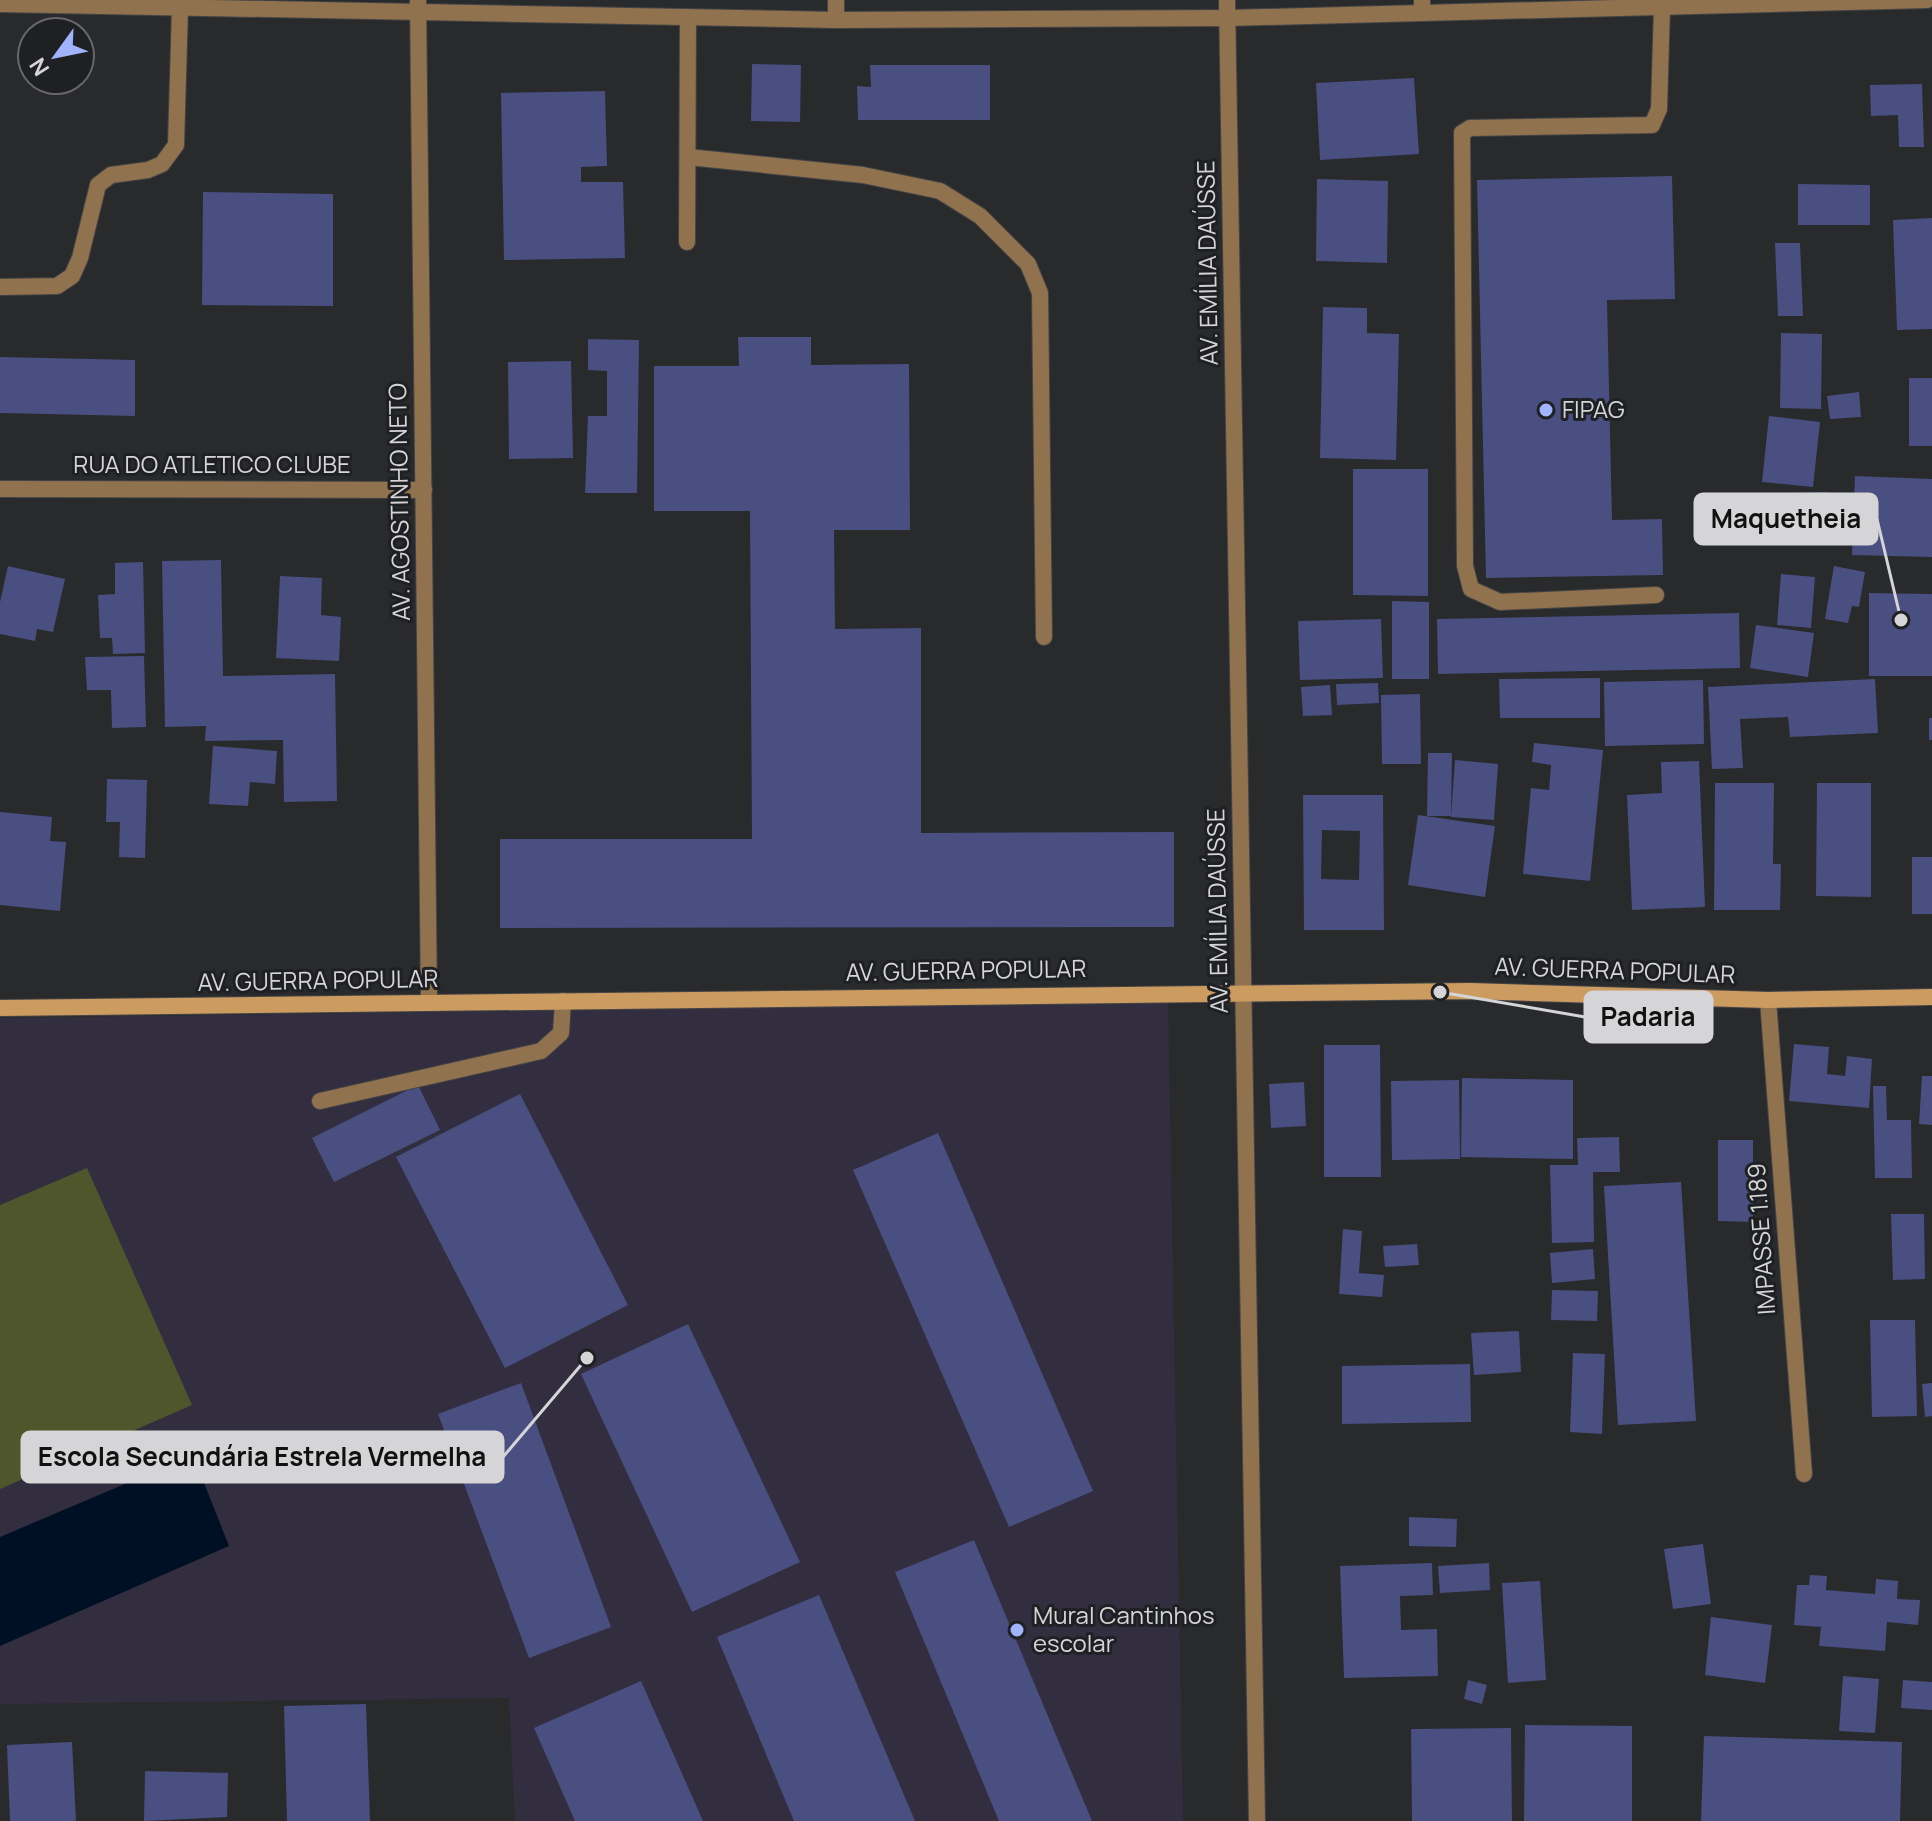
<svg xmlns="http://www.w3.org/2000/svg" width="1932" height="1821" font-family="Manrope,sans-serif">
<rect width="100%" height="100%" fill="#292a2c"/>
<polygon fill="#322e3f" points="1168,1002 1183,1821 515,1821 509,1698 0,1704 0,1018"/>
<polygon fill="#50562b" points="87,1168 192,1405 0,1489 0,1205"/>
<polygon fill="#001024" points="193,1455 229,1546 0,1646 0,1537"/>
<g fill="#494f80" fill-rule="evenodd">
<polygon points="752,64 801,65 800,122 751,121"/>
<polygon points="870,65 990,65 990,120 858,120 857,86 871,87"/>
<polygon points="1414,78 1419,154 1320,160 1316,83"/>
<polygon points="1922,84 1924,147 1899,147 1898,115 1871,116 1870,85"/>
<polygon points="605,91 607,166 581,167 581,182 623,182 625,258 504,260 501,93"/>
<polygon points="1672,176 1675,299 1607,300 1612,520 1662,519 1663,575 1486,578 1477,180"/>
<polygon points="1317,179 1388,181 1387,263 1316,261"/>
<polygon points="1798,184 1870,185 1870,225 1798,225"/>
<polygon points="203,192 333,194 333,306 202,305"/>
<polygon points="1932,218 1932,329 1897,330 1893,220"/>
<polygon points="1775,243 1800,243 1803,316 1778,316"/>
<polygon points="1323,307 1367,308 1367,333 1399,334 1396,460 1320,458"/>
<polygon points="1781,333 1822,334 1821,409 1780,408"/>
<polygon points="738,337 811,337 811,365 909,364 910,530 834,530 835,629 921,628 921,833 1174,832 1174,927 500,928 500,839 752,839 750,511 654,511 654,366 739,366"/>
<polygon points="588,339 639,340 637,493 585,493 588,416 607,416 607,371 588,370"/>
<polygon points="0,357 135,360 135,416 0,413"/>
<polygon points="571,361 573,458 509,459 508,362"/>
<rect x="1909" y="378" width="23" height="68"/>
<polygon points="1859,392 1861,417 1830,419 1827,396"/>
<polygon points="1769,416 1820,422 1813,487 1762,482"/>
<polygon points="1353,469 1428,469 1428,596 1353,595"/>
<polygon points="1855,476 1932,479 1932,557 1852,555"/>
<polygon points="1829,492 1829,540 1774,540 1774,493"/>
<polygon points="221,560 223,676 335,674 337,801 284,802 283,740 205,741 206,726 165,727 162,561"/>
<polygon points="143,562 145,653 113,654 112,638 100,638 98,595 115,594 115,563"/>
<polygon points="8,566 65,579 53,632 37,629 35,641 0,634 0,602"/>
<polygon points="1834,566 1865,572 1859,607 1852,606 1848,623 1825,619"/>
<polygon points="1781,574 1815,577 1811,628 1777,625"/>
<polygon points="280,576 322,578 321,615 341,617 339,661 276,658"/>
<polygon points="1869,593 1932,594 1932,676 1869,676"/>
<polygon points="1392,601 1429,602 1429,679 1392,679"/>
<polygon points="1739,613 1740,668 1438,674 1437,619"/>
<polygon points="1381,619 1383,678 1300,680 1298,621"/>
<polygon points="1756,625 1814,633 1808,677 1750,668"/>
<polygon points="144,656 146,727 112,728 111,690 87,690 85,657"/>
<polygon points="1600,678 1600,718 1500,718 1499,679"/>
<polygon points="1875,679 1878,733 1790,737 1788,717 1740,719 1743,768 1712,769 1708,687"/>
<polygon points="1703,680 1704,744 1605,746 1604,682"/>
<polygon points="1378,683 1379,703 1337,705 1336,684"/>
<polygon points="1330,685 1332,715 1303,716 1301,687"/>
<polygon points="1420,694 1421,764 1382,764 1381,695"/>
<rect x="1929" y="718" width="3" height="22"/>
<polygon points="1534,743 1603,750 1590,881 1523,874 1531,788 1549,790 1551,765 1532,762"/>
<polygon points="213,746 277,751 275,784 250,782 248,806 209,804"/>
<polygon points="1428,753 1452,753 1451,816 1427,816"/>
<polygon points="1455,760 1498,764 1494,820 1451,817"/>
<polygon points="1699,761 1705,907 1632,910 1627,795 1662,793 1661,762"/>
<polygon points="107,779 147,780 145,858 119,857 120,822 106,822"/>
<polygon points="1715,783 1774,783 1773,864 1781,864 1780,910 1714,910"/>
<polygon points="1817,783 1871,783 1871,897 1816,896"/>
<path d="M 1303,795 L 1383,795 L 1384,930 L 1304,930 ZM 1322,830 L 1360,831 L 1359,880 L 1321,879 Z"/>
<polygon points="0,812 52,817 50,841 66,842 60,911 0,905"/>
<polygon points="1418,815 1495,826 1485,897 1408,885"/>
<rect x="1912" y="857" width="20" height="57"/>
<polygon points="1794,1044 1829,1047 1827,1074 1845,1076 1847,1056 1872,1059 1869,1108 1789,1101"/>
<polygon points="1324,1045 1380,1045 1381,1177 1324,1177"/>
<polygon points="1922,1076 1932,1076 1932,1125 1919,1124"/>
<polygon points="1462,1078 1573,1080 1573,1159 1461,1157"/>
<polygon points="1459,1080 1460,1159 1392,1160 1391,1081"/>
<polygon points="1304,1082 1306,1126 1271,1128 1269,1084"/>
<polygon points="418,1085 440,1130 334,1182 312,1138"/>
<polygon points="1873,1086 1886,1086 1887,1120 1911,1120 1912,1178 1875,1178"/>
<polygon points="520,1094 628,1305 505,1368 396,1157"/>
<polygon points="938,1133 1093,1491 1009,1527 853,1170"/>
<polygon points="1619,1137 1620,1172 1593,1172 1594,1242 1552,1243 1550,1165 1578,1165 1577,1138"/>
<polygon points="1718,1140 1753,1140 1753,1222 1718,1221"/>
<polygon points="1681,1182 1696,1421 1618,1425 1604,1186"/>
<polygon points="1891,1214 1924,1214 1925,1279 1893,1280"/>
<polygon points="1343,1229 1362,1231 1359,1273 1384,1275 1382,1297 1339,1294"/>
<polygon points="1417,1244 1419,1265 1385,1267 1383,1246"/>
<polygon points="1593,1249 1595,1279 1552,1283 1550,1253"/>
<polygon points="1552,1290 1598,1291 1597,1321 1551,1320"/>
<polygon points="1870,1320 1915,1320 1917,1416 1872,1417"/>
<polygon points="688,1324 800,1562 692,1612 581,1374"/>
<polygon points="1519,1331 1521,1372 1474,1375 1471,1333"/>
<polygon points="1573,1353 1605,1354 1602,1434 1570,1432"/>
<polygon points="1470,1364 1471,1422 1342,1424 1342,1366"/>
<polygon points="521,1383 611,1627 529,1658 438,1414"/>
<polygon points="1932,1383 1932,1416 1925,1417 1922,1384"/>
<polygon points="1409,1517 1457,1519 1456,1547 1409,1546"/>
<polygon points="974,1540 1092,1821 999,1821 895,1572"/>
<polygon points="1703,1544 1711,1604 1673,1609 1664,1549"/>
<polygon points="1432,1563 1433,1595 1400,1596 1401,1630 1437,1629 1438,1676 1344,1678 1340,1566"/>
<polygon points="1489,1563 1490,1590 1440,1593 1438,1566"/>
<polygon points="1810,1575 1827,1576 1826,1590 1875,1594 1876,1579 1898,1581 1897,1599 1920,1600 1918,1625 1887,1622 1885,1651 1819,1646 1821,1627 1794,1625 1797,1585 1809,1585"/>
<polygon points="1540,1581 1546,1680 1508,1683 1502,1583"/>
<polygon points="819,1595 915,1821 794,1821 717,1637"/>
<polygon points="1711,1617 1772,1625 1765,1683 1705,1675"/>
<polygon points="1843,1676 1879,1679 1875,1733 1839,1731"/>
<polygon points="1468,1680 1487,1685 1482,1704 1464,1699"/>
<polygon points="1903,1680 1932,1682 1932,1710 1901,1708"/>
<polygon points="641,1681 703,1821 575,1821 534,1728"/>
<polygon points="366,1704 370,1821 287,1821 284,1706"/>
<polygon points="1525,1725 1632,1726 1632,1821 1524,1821"/>
<polygon points="1511,1728 1512,1821 1412,1821 1411,1729"/>
<polygon points="1704,1736 1902,1742 1900,1821 1701,1821"/>
<polygon points="72,1742 76,1821 10,1821 7,1745"/>
<polygon points="145,1771 228,1773 227,1817 144,1821"/>
</g>
<g fill="none" stroke-linecap="round" stroke-linejoin="round">
<defs>
<g id="lane">
<polyline points="1422,0 1422,13"/>
<polyline points="688,157 863,175 940,191 980,216 1028,264 1040,293 1044,637"/>
<polyline points="687,242 688,18"/>
<polyline points="0,287 57,286 72,276 80,258 98,185 111,175 148,170 162,164 176,145 180,7"/>
<polyline points="1656,595 1500,602 1471,589 1465,566 1462,133 1470,128 1652,125 1659,109 1662,6"/>
<polyline points="320,1101 541,1051 561,1033 563,1001"/>
</g>
<g id="street">
<polyline points="418,0 429,1003"/>
<polyline points="836,0 836,20"/>
<polyline points="1227,0 1257,1821"/>
<polyline points="0,4 836,20 1228,18 1927,0"/>
<polyline points="0,489 424,490"/>
<polyline points="1768,1000 1804,1474"/>
</g>
<polyline id="secondary" points="0,1008 1470,991 1768,1000 1932,997"/>
</defs>
<use href="#lane" stroke="#454547" stroke-width="18"/>
<use href="#street" stroke="#454547" stroke-width="18"/>
<use href="#secondary" stroke="#454547" stroke-width="18"/>
<use href="#lane" stroke="#91724e" stroke-width="16"/>
<use href="#street" stroke="#91724e" stroke-width="16"/>
<use href="#secondary" stroke="#cc9b60" stroke-width="16"/>
</g>
<g fill="#a1b3fd" stroke="#1f2023" stroke-width="3">
<circle cx="1546" cy="410" r="8"/>
<circle cx="1017" cy="1630" r="8"/>
</g>
<g text-anchor="middle" stroke-width="6" stroke-linejoin="round" paint-order="stroke">
<g font-size="24" fill="#d5d5d7" stroke="#1f2023">
<text transform="translate(1208 263) rotate(-91)" y="8">AV. EMÍLIA DAÚSSE</text>
<text x="212" y="473">RUA DO ATLETICO CLUBE</text>
<text transform="translate(400 502) rotate(-91)" y="8">AV. AGOSTINHO NETO</text>
<text transform="translate(1218 911) rotate(-91)" y="8">AV. EMÍLIA DAÚSSE</text>
<text transform="translate(966 971) rotate(-1)" y="8">AV. GUERRA POPULAR</text>
<text transform="translate(1615 971) rotate(2)" y="8">AV. GUERRA POPULAR</text>
<text transform="translate(318 981) rotate(-1)" y="8">AV. GUERRA POPULAR</text>
<text transform="translate(1762 1239) rotate(-94)" y="8">IMPASSE 1.189</text>
</g>
<g font-size="24" fill="#d5d5d7" stroke="#1f2023" text-anchor="start">
<text x="1562" y="418">FIPAG</text>
<text x="1033" y="1624">Mural Cantinhos<tspan x="1033" dy="28">escolar</tspan></text>
</g>
</g>
<path fill="none" stroke="#d5d5d7" stroke-width="3" d="M1901 620L1877 519M1440 992L1585 1017M587 1358L503 1457"/>
<g fill="#d5d5d7" stroke="#1f2023" stroke-width="3">
<circle cx="1901" cy="620" r="8"/>
<circle cx="1440" cy="992" r="8"/>
<circle cx="587" cy="1358" r="8"/>
</g>
<g fill="#d5d5d7" stroke="#d5d5d7" stroke-width="3">
<rect x="1695" y="494" width="182" height="50" rx="8"/>
<rect x="1585" y="992" width="127" height="50" rx="8"/>
<rect x="22" y="1432" width="481" height="50" rx="8"/>
</g>
<g font-size="26" text-anchor="middle" font-weight="bold" fill="#111">
<text x="1786" y="528">Maquetheia</text>
<text x="1648" y="1026">Padaria</text>
<text x="262" y="1466">Escola Secundária Estrela Vermelha</text>
</g>
<g transform="translate(56 56) rotate(237)"><circle r="38" fill="#1f2023" stroke="#68686b" stroke-width="2"/>
<path d="M0-6L14 30L0 20L-14 30Z" fill="#a1b3fd"/>
<text y="-12" font-size="22" font-weight="bold" text-anchor="middle" fill="#d5d5d7">N</text>
</g>
</svg>
